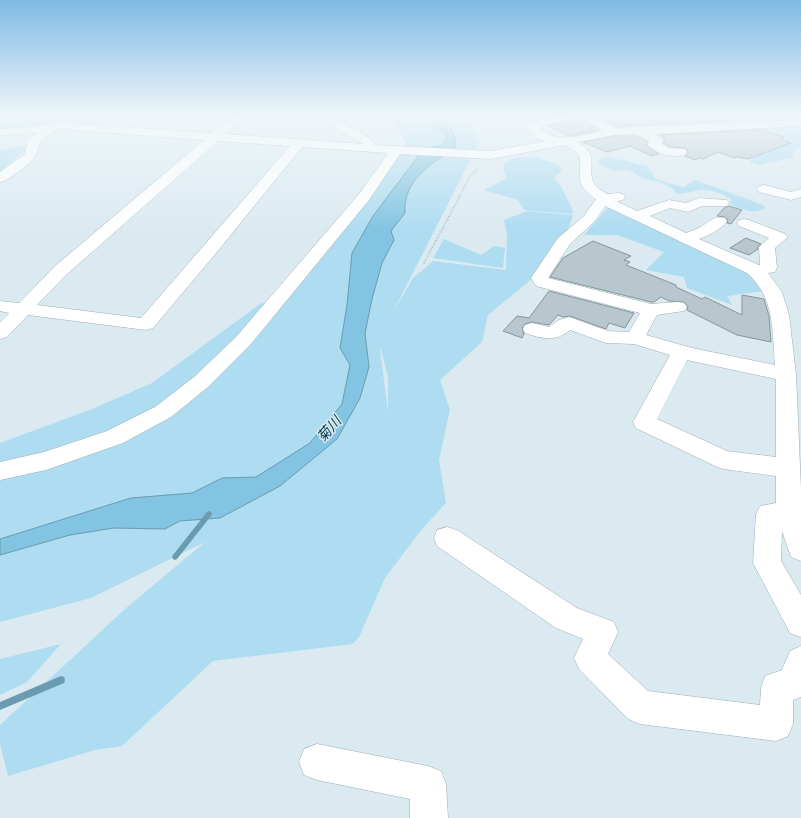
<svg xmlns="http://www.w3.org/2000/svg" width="801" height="818" font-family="Cabin,'Noto Sans JP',sans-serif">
<rect width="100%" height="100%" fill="#dbeaf1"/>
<g fill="#aedcf1" fill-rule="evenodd">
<polygon points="0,116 64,116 56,125 0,131"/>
<path d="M 386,116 L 460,116 L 466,122 L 480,141 L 392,314 L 413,278 L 433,261 L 506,270 L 507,234 L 504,220 L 527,211 L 573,215 L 564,241 L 550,264 L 488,315 L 482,342 L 440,380 L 450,410 L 439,460 L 446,503 L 422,529 L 385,578 L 359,637 L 353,644 L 213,661 L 122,746 L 95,750 L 8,776 L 0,744 L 0,725 L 125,609 L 205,542 L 91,598 L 0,622 L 0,443 L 92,409 L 152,383 L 260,304 L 267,302 L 359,202 L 406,144 L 396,125 ZM 381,349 L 388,378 L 388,412 L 380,349 Z"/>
<polygon points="792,124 801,127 801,146 793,153 793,158 757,165 750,162 754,156 719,129"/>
<polygon points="10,147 28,147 0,172 0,150"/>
<polygon points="536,157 557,164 562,170 554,178 561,186 573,211 572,214 524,210 518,200 484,190 507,178 503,168 505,162 514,158"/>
<path d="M 608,157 L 647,166 L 656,179 L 683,187 L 695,180 L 763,205 L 765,208 C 754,215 741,209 730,204 L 731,199 C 723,194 709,189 700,190 C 692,191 685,194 677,194 L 672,188 L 660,182 L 642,178 L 634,172 L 625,170 L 615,171 L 600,165 L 598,160 Z"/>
<polygon points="608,207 747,272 764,291 727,296 732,305 687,288 684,277 646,270 664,252 617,235 584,235"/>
<polygon points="444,239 481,255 494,246 505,248 503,268 433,258"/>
<polygon points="61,644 27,682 0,695 0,659"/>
</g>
<path fill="#82c4e1" stroke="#6b9bb0" d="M 426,116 L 441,116 C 450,126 457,135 455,149 C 430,163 403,181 405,213 L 391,231 L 394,240 L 382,263 L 372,299 L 365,333 L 369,367 L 360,398 L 337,439 L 280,486 L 220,518 L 180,521 L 165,529 L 114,528 L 70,535 L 0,555 L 0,539 L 131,498 L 192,493 L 222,478 L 256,477 L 310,443 L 342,404 L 350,365 L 340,348 L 347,305 L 352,253 L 373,216 L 419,155 L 432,147 L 441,146 L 446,141 L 446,136 Z"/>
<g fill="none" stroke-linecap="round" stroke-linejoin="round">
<g fill="#6b9bb0" fill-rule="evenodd">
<polygon points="209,511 211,512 212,514 211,516 177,559 175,560 173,559 172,557 173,555 207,512"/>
<polygon points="61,676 64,677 65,680 64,683 0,710 0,702"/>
</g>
</g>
<g fill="#b8c7ce" stroke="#86949b">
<polygon points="597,116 716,116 733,121 616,126"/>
<polygon points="578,117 599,130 569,136 549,126 576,119"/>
<polygon points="761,130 784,137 779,139 791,143 748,159 737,157 734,158 718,152 703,159 699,158 695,160 685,156 688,153 686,148 669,147 663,143 665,139 659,135"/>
<polygon points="614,136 636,136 647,141 646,145 659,154 652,156 630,146 607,152 583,142"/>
<polygon points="729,206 742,210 731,224 727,223 728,220 725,217 717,216 724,208"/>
<polygon points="746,238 761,244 758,246 758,249 749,255 730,248"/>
<polygon points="593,241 631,256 624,260 630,262 626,265 676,285 676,287 702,299 705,297 742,315 742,295 764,299 769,316 771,342 737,335 687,310 688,307 684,302 669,301 661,297 654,302 651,302 550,277 563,258"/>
<polygon points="549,291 634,313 625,328 609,323 606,329 570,316 563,317 558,315 549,325 532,322 525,324 522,328 524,334 522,338 503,331 517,316 529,318"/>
</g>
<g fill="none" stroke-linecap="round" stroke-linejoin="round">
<defs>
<g id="minor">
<path d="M 234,116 L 246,116 L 225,134 L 363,144 L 317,116 L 330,116 L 368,137 L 376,145 L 491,151 L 546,141 L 537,138 L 525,125 L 527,123 L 556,116 L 577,116 L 576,118 L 539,127 C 556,145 581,135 603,131 L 580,116 L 593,116 L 616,128 L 801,120 L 801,126 L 653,134 L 662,138 L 664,140 L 661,143 L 669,148 L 685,149 L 687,152 L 685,155 C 674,158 655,154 647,144 L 650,141 L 636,134 L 614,135 L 578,142 C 601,158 586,163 593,181 C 595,187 602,191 607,194 L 618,193 L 623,194 L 625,197 L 623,200 L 617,201 L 620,203 L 637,211 L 669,200 L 686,203 L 699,198 L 727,200 L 729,203 L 727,206 L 702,206 L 688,212 L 670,208 L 650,216 L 686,233 C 690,231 695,230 699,228 C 708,223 714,215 725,218 L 727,221 C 721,230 709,235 699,239 L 759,265 L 760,265 L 759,247 L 769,238 L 739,226 L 737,223 L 739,220 L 744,219 L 749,220 L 785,234 L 788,237 L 775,248 L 777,268 L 775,272 L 768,273 L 782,292 L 789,315 L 796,374 L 801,489 L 801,561 L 791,557 L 782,531 L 781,561 L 801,595 L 801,637 L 790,633 L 753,563 L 756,514 L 760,506 L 776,503 L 776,476 L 723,469 L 715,466 L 636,428 L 633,422 L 670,355 L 634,344 L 606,343 L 570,330 C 556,342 542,339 525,333 L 523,329 L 525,325 L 532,323 L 549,327 L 559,320 L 569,317 L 608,331 L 629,332 L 640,313 L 536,286 L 531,278 L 558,238 L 584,216 L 596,199 C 574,183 581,180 580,157 L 576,152 L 565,145 L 491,159 L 400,154 L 369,200 L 250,345 L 208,387 L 171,417 L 123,443 L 46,470 L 0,480 L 0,462 L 44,452 L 107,431 L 155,407 L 194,377 L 236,337 L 359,194 L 388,153 L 302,147 L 217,252 L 153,328 L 146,330 L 28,315 L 7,337 L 0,339 L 0,322 L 9,313 L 0,311 L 0,301 L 19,303 L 54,267 L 204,140 L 59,129 L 40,141 C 38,162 21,169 5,181 L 0,182 L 0,172 L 25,154 L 28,139 L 38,133 L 0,135 L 0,129 L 33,127 L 60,123 L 212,133 ZM 218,141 L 290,146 L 141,318 L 37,305 L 66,275 ZM 605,206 L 747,273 C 775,298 772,330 775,365 L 692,348 L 646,335 L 657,315 L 684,311 L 687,307 L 684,303 L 678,302 L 651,304 L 548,278 L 570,244 L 594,222 ZM 687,360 L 776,379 L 776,457 L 727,451 L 657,419 Z"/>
<polygon points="764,185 791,192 801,189 801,197 791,200 759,192 757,189 759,186"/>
<polygon points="447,527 457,530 577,608 614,622 618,632 608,654 648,691 760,705 761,688 765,676 782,670 790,651 801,646 801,697 793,700 793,724 788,736 776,741 640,724 628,719 579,669 574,658 583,639 556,628 437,546 434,538 437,530"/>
<polygon points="317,744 428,766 441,771 446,784 448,818 410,818 410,799 317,780 304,775 299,762 304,749"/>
</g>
</defs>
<use href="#minor" stroke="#9fadb4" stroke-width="1"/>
<g stroke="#8c979c" stroke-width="1.5" stroke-dasharray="0.5 1.5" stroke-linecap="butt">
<polyline points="463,116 483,141"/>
<polyline points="459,197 470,176 479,168"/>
</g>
<polyline stroke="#8c979c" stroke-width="2" stroke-dasharray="0.5 2" stroke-linecap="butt" points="424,263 460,196"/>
<use href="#minor" fill="#fff" fill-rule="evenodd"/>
</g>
<linearGradient id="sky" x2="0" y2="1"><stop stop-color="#7fbae5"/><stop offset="0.5" stop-color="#eff6f9"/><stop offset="1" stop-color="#eff6f9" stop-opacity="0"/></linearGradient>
<rect width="801" height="231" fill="url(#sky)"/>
<g text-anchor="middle" stroke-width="3" stroke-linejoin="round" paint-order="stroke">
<g font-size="14" font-style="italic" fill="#003c50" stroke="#dbeaf1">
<text transform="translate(329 429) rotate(-49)" y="5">菊川</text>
</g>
</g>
</svg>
